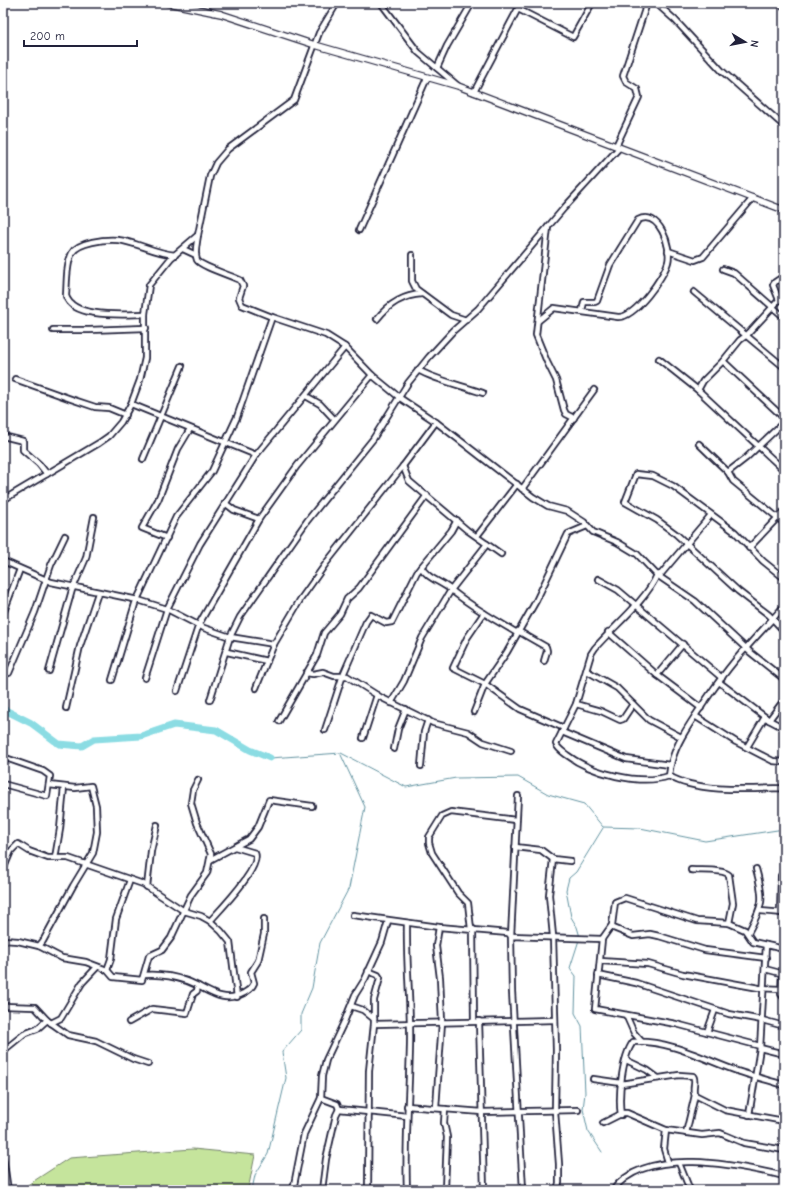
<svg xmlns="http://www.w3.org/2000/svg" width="787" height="1193" font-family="'Comic Neue',sans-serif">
<rect width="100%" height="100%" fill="#fff"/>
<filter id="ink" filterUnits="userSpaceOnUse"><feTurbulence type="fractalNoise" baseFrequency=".025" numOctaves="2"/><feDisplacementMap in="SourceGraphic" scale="8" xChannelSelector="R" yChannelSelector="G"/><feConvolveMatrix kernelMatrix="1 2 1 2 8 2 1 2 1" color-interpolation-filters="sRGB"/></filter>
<g filter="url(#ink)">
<polygon fill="#c5e49c" stroke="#74836c" points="193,1149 255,1155 248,1190 20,1190 69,1158"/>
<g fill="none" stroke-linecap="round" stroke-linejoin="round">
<g stroke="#6192a0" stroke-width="1">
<polyline points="270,758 341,753 406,787 456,778 518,777 548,794 584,804 603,827 640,828 705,841 784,829"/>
<polyline points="580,937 577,927 571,917 566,890 569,878 576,872 603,828"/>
<polyline points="579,940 570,968 576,976 575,1013 582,1026 585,1093 583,1109 588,1131 602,1152"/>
<polyline points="252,1190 255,1175 268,1154 286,1078 282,1052 301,1030 301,1014 312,988 320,943 349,888 365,807 341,755"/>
</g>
<polyline stroke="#8bdce3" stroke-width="7" points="3,709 31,723 59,744 82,746 94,739 141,736 174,725 216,730 250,750 270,758"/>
<defs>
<g id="minor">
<polyline points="381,3 418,52 457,85"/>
<polyline points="656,3 675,20 722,71 784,126"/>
<polyline points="779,3 784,7"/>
<polyline points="518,9 573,37 592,3"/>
<polyline points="437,68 447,46 472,3"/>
<polyline points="474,92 521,3"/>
<polyline points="616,146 639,97 637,89 626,82 623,76 647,3"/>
<polyline points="548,227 536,335 547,362 556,380 564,410 566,414 574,418"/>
<polyline points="359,230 427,78"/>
<path d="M 198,235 C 197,243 194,253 197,260 C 200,266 232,276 240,280 L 243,286 L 239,298 L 242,305 L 272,317 L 326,335 L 345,347 L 372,375 L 400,398 L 436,422 L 533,497 L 548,506 L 567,511 L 584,522 L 593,532 L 617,542 L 637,554 L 657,575 L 695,601 L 750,652 L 784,679"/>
<polyline points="183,249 196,255"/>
<polyline points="668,251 695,260 703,257 753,198"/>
<polyline points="412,255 412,281 416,289 451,315 466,320"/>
<polyline points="723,269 734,273 784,317"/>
<polyline points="694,292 784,367"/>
<path d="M 145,314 C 125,314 73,319 66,296 C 67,283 66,265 72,253 C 78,242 105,239 118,240 C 136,242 154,253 175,255"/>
<path d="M 377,319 C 388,305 403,295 422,294"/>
<path d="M 538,321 L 554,308 L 618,317 C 635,318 664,277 668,262 C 672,247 659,209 638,220 L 610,265 L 597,301 L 595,302 L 584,302 L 582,311"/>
<polyline points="53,330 89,330 146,328"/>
<polyline points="659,359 698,390 784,470"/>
<polyline points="723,361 784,418"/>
<path d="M 418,370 C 438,381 461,385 483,393"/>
<polyline points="15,379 71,399 95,407 109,408 126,415"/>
<polyline points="698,390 703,381 723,361 740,340 747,335 779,300 773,285 775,282 784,276"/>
<polyline points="306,396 320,404 334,419"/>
<polyline points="131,404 256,455"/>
<polyline points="3,436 23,441 23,450 39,464 47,474"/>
<polyline points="699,444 728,472 733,481 784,523"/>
<polyline points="143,459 182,366"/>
<polyline points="403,466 409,481 467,530 501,554"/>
<polyline points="728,472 746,458 784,422"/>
<polyline points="522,489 594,390"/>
<polyline points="3,500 99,443 109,436 121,422 131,404 140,380 145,358 145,314 149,285 171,258 198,235 210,176 216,163 228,149 294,100 319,33 337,3"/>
<polyline points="225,503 234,510 259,519"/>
<path d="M 711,515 L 661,574 L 657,575 C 645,602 614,626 595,648 L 591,654 L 576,704 L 556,744 C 558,749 563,752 567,755 C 591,773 640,786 669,776 C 697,793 752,789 784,788"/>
<polyline points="477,536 517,484"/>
<polyline points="167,538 142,528 158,500 178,449 190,429"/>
<polyline points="749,548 784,511"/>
<polyline points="3,561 51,582 138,600 167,609 204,628 230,637 274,644"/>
<path d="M 421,567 C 428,579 440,581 450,589 C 470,606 494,619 517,633"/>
<polyline points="784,578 763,561 735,532 673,486 653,476 636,474 625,502 657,520 676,534 738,591 769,615 784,631"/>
<polyline points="598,579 618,590 722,678"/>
<polyline points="484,613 467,638 453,668 485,684 520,709 564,728"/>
<polyline points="3,614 20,569"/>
<polyline points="518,631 546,647 547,651 544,661"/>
<polyline points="608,632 657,675 701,708"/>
<polyline points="227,652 267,661"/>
<polyline points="49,671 72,590 86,558 94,517"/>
<polyline points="587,671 617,688 649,720 681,737"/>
<polyline points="3,672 9,673 35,612 51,565 65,536"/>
<polyline points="306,673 313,674 323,672 334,676 347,676 380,697 433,723 468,732 483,742 511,751"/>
<polyline points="657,675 683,644"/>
<polyline points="145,678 167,609 200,544 256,455 345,347"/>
<polyline points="112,680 135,604 176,517 212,471 237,417 272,317"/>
<polyline points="719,682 769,720 784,728"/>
<polyline points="256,688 274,644 300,600 327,562 403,466 436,422"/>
<polyline points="177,691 199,624 259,519 297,466 372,375"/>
<polyline points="210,700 230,637 240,617 307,521 373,439 408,383 429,357 453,331 478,309 564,208 619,148"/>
<polyline points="391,703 404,681 422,638 451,590 487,544"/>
<polyline points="576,704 601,711 620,720 623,719 633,704"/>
<polyline points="66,708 80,646 98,593"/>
<polyline points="474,712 485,684 507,652 536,601 568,534 587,526"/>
<polyline points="695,716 736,742 773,761 784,762"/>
<polyline points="769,720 784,700"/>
<polyline points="279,721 317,655 324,633 340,614 347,599 359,588 427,495"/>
<polyline points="325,730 343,675 366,622 371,615 386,623 392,622 417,572 451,531 457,520"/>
<polyline points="562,732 626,759 670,765"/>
<polyline points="363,738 377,695"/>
<polyline points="747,747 765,717"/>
<polyline points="394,749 398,729 406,709"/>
<polyline points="3,757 43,771 50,776 47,796 3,784"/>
<polyline points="421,766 424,732 428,720"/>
<path d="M 669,776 C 671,751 685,731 699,710 C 714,688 729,666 747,647 C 759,633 772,620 784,606"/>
<polyline points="515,847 541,850 553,859 570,861"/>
<polyline points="55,858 60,829 64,787"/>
<polyline points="553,859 549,895 553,936 556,1050 555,1111 559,1164 559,1183 557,1190"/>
<polyline points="210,860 249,839 258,827 269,800 312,806"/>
<polyline points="3,870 11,851 18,844 29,851 48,858 68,858 143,884 184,911 201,916 210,921 221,931 230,942 237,997"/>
<path d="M 691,870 C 701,871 724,869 729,875 L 733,903 L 729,923"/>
<polyline points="147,887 151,851 157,825"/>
<polyline points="760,911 784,913"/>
<polyline points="780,913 781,876"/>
<polyline points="353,915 439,927 508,933 511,936 518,796"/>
<path d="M 210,921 C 220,910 262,867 255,853 L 235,847"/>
<polyline points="611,927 633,936 650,934 659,936 705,950 766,958"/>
<polyline points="471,929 468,903 458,893 432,853 429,843 429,837 442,816 451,812 516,820"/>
<polyline points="473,929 474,1021"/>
<path d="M 748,933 C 763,904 765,901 756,869"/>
<polyline points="602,939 595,1009 676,1024 760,1046"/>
<polyline points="3,940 18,941 39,946 62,958 86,962 107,970 113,977 142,980 149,956 162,950 171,938 191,895 207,873 211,854 197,823 191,803 193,790 198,780"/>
<polyline points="39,946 43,941 73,886 93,853 97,832 96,806 91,786 75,788 49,785"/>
<polyline points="600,961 648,964 683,974 737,984 759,988 780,989"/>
<polyline points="765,969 784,974"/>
<polyline points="107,970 111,959 116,919 130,880"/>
<polyline points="368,971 378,975 380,978 374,1000 374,1024 369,1071 368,1190"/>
<polyline points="782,973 781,994 784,998"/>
<path d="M 144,975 C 159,974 173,976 187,981 C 207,988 221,1005 244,993 C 249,990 252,988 254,983 L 251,972 L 258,961 L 264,934 L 264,919"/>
<polyline points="598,975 636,983 729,1014 762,1020 784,1026"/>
<polyline points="3,1006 35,1007 47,1020 68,1035 96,1041 133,1059 148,1064"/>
<polyline points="351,1006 363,1010 374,1019"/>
<polyline points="626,1015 634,1033 642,1042"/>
<polyline points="479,1021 484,1190"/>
<polyline points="129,1022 152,1009 187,1013 193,994 197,991 198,986"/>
<polyline points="51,1023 61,1018 82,983 97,967"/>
<polyline points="374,1024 555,1020"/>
<polyline points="707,1032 715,1010"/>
<polyline points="760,1048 784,1054"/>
<polyline points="3,1051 24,1034 37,1029 47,1020"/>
<polyline points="626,1060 647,1070 658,1078"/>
<polyline points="593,1079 621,1083"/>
<path d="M 621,1084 L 679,1075 L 693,1076 C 697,1081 691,1089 695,1095 L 686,1133"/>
<polyline points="695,1095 725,1110 784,1121"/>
<polyline points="321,1098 337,1104 339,1109"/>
<polyline points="407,1106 482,1112 578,1110"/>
<polyline points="436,1108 442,1022 440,978 436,946 439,927"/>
<polyline points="339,1109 407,1116"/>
<polyline points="445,1109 444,1123 447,1137 445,1190"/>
<path d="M 621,1115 C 618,1096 622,1057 633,1042 C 670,1040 703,1059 737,1071 C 752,1076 768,1080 784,1085"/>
<polyline points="749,1115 760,1048 766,945"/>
<polyline points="603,1123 623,1113 627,1113 666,1130 702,1135 720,1133 744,1143 784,1150"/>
<polyline points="666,1130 664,1149 668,1162"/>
<polyline points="3,1157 8,1190"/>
<polyline points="679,1163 690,1190"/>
<polyline points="293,1190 304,1134 321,1098 322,1076 326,1060 344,1022 355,995 365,979 382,942 388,921"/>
<polyline points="322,1190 326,1159 336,1115 339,1109"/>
<path d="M 407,1190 C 405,1142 409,1094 410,1046 C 411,1005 406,964 407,923"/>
<polyline points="523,1190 512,991 511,936 602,939 612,925 615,902 625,898 697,921 729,923 745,930 753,942 784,949"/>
<path d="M 613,1190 C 646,1145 738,1165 784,1176"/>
</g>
<polyline id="tertiary" points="168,3 221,14 315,45 458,86 784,210"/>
</defs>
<use href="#minor" stroke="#22223b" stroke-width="8"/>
<use href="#tertiary" stroke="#22223b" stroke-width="8"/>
<use href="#minor" stroke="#fff" stroke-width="4.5"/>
<use href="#tertiary" stroke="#fff" stroke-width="5.5"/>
</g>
</g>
<rect width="787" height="1193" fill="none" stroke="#fff" stroke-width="16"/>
<rect x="8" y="8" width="771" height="1177" fill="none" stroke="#22223b" stroke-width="1.5" filter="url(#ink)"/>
<g transform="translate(745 42) rotate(100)" stroke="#ffffff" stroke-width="3" paint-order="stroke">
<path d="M0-3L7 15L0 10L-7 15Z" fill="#22223b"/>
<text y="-6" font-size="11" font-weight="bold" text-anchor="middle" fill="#22223b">N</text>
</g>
<path d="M24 40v6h113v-6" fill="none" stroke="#22223b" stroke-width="2"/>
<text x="30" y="40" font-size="12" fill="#22223b" stroke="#ffffff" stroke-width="3" paint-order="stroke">200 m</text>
</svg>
